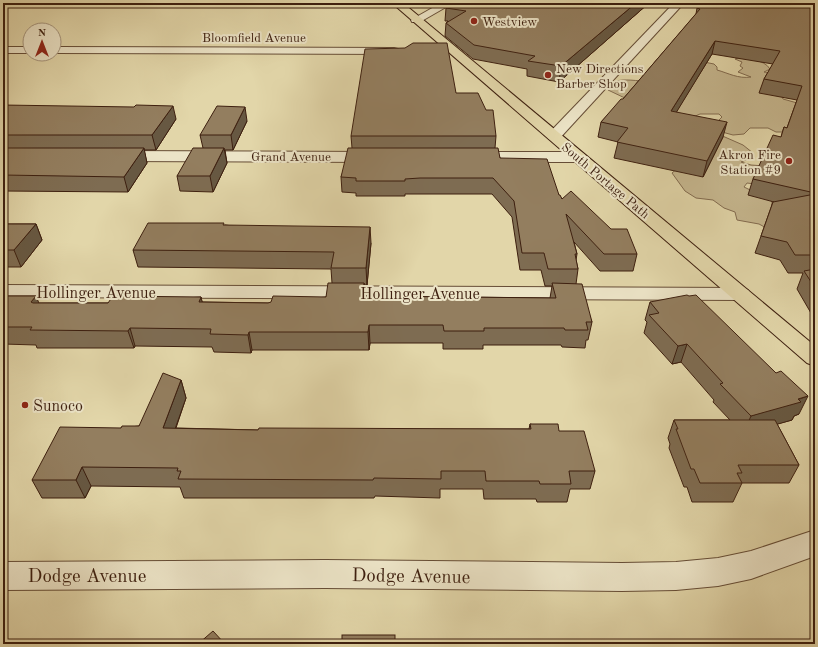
<svg xmlns="http://www.w3.org/2000/svg" width="818" height="647" font-family="'Old Standard TT',serif">
<rect width="100%" height="100%" fill="#e2d6a9"/>
<filter id="stains"><feTurbulence type="fractalNoise" baseFrequency=".005" numOctaves="4"/><feColorMatrix values="0 0 0 0 .2 0 0 0 0 .09 0 0 0 0 .02 0 0 0 .5 -.17"/></filter>
<radialGradient id="worn" r=".72"><stop offset=".6" stop-color="#630" stop-opacity="0"/><stop offset="1" stop-color="#630" stop-opacity=".3"/></radialGradient>
<path fill="#c6b78f" stroke="#826b4f" d="M 738,58 C 747,59 764,59 770,69 L 764,72 L 772,73 L 783,99 L 815,108 L 793,132 L 776,132 L 768,128 L 750,128 L 744,134 L 733,135 L 722,132 L 719,120 L 722,117 L 719,114 L 700,114 L 693,117 L 718,134 L 743,145 L 753,153 L 751,158 L 741,162 L 751,165 L 765,166 L 763,185 L 747,183 L 744,187 L 769,199 L 772,202 L 770,230 L 759,224 L 737,220 L 735,212 L 724,208 L 713,200 L 696,198 L 685,191 L 672,173 L 678,168 L 627,99 L 608,90 C 611,86 613,83 617,81 C 630,77 669,86 684,88 L 692,87 L 685,83 L 704,62 L 714,64 L 717,67 L 717,70 C 728,73 738,79 751,77 L 738,72 L 743,68 L 740,66 L 742,62 L 735,59 Z"/>
<g fill="none" stroke-linecap="round" stroke-linejoin="round">
<defs>
<g id="minor">
<polygon points="441,3 453,3 420,22 412,22 411,20"/>
<polygon points="674,3 684,3 559,139 554,140 549,139 547,136 549,133"/>
<rect x="3" y="47" width="27" height="6"/>
<polygon points="54,47 394,48 398,49 400,51 398,53 394,54 54,53"/>
<polygon points="115,151 375,152 381,154 383,157 381,160 375,162 115,161 109,159 107,156 109,153"/>
<polygon points="469,152 578,152 584,154 586,157 584,160 578,162 469,162 463,160 461,157 463,154"/>
<polygon points="3,285 741,288 748,290 751,294 748,298 741,300 3,297"/>
<polygon points="815,530 815,556 751,579 718,586 676,590 622,591 325,588 3,590 3,562 325,560 622,563 676,562 718,558 751,551"/>
</g>
<polygon id="major" points="392,3 403,3 815,346 815,366 807,363"/>
</defs>
<use href="#minor" stroke="#664d36" stroke-width="2"/>
<use href="#major" stroke="#3d1f0f" stroke-width="2"/>
<use href="#minor" fill="#ece4c7" fill-rule="evenodd"/>
<use href="#major" fill="#e2d6a9" fill-rule="evenodd"/>
</g>
<g fill="#7e6c52" stroke="#3d1f0f">
<polygon points="649,3 559,82 527,76 527,69 473,59 445,36 446,23 448,21 445,21 446,8"/>
<polygon points="815,3 815,320 797,289 803,273 788,273 780,260 755,253 773,202 774,202 748,195 753,179 781,137 784,127 787,128 797,100 759,93 764,79 773,64 712,54 676,112 723,137 703,177 614,158 618,142 598,137 601,122 623,99 696,14 697,8 794,6"/>
<polygon points="456,93 496,136 495,148 500,158 559,195 562,199 637,254 633,271 600,271 574,242 577,254 576,260 578,269 576,284 592,322 588,340 586,340 585,348 562,347 561,345 483,345 483,349 443,349 443,343 370,343 369,350 252,350 251,353 214,352 212,347 135,346 134,348 37,348 36,345 3,344 3,296 36,296 38,303 108,303 201,297 202,302 268,303 326,297 332,283 331,269 138,267 133,250 225,225 371,243 367,285 364,285 365,296 550,298 552,286 545,286 541,270 520,270 512,217 492,194 405,194 405,196 356,196 356,193 342,192 341,177 352,148 351,136"/>
<polygon points="3,105 176,119 156,150 144,150 147,163 128,192 3,191"/>
<polygon points="247,121 233,150 225,150 227,163 213,192 180,191 177,176 203,148 200,135"/>
<polygon points="3,224 36,224 42,240 21,267 3,267"/>
<polygon points="650,302 799,414 794,416 792,420 777,424 799,465 789,483 742,483 733,502 692,502 687,487 684,487 669,448 670,444 668,438 674,420 730,420 713,402 714,400 681,362 672,364 644,333 647,322 645,320"/>
<polygon points="181,380 186,398 176,428 258,430 529,429 530,424 559,431 595,471 590,489 570,489 567,502 537,502 536,499 484,499 483,489 440,489 440,498 375,496 374,498 184,498 180,487 91,486 85,498 42,498 32,480 121,428 139,426"/>
</g>
<g fill="#675842" stroke="#3d1f0f">
<polygon points="636,3 649,3 559,82 561,66"/>
<polygon points="715,41 712,54 668,126 671,111"/>
<polygon points="173,106 176,119 156,150 152,135"/>
<polygon points="245,107 247,121 233,150 231,135"/>
<polygon points="727,122 723,137 703,177 707,161"/>
<polygon points="144,148 147,163 128,192 124,177"/>
<polygon points="224,148 227,163 213,192 210,176"/>
<polygon points="36,224 42,240 21,267 14,250"/>
<polygon points="370,227 371,243 367,285 366,268"/>
<polygon points="364,283 365,300 363,296"/>
<polygon points="36,296 43,313 31,302"/>
<polygon points="201,297 205,314 199,302"/>
<polygon points="369,325 370,343 369,350 368,332"/>
<polygon points="130,328 135,346 134,348 128,331"/>
<polygon points="249,332 252,350 251,353 248,335"/>
<polygon points="687,344 681,362 672,364 678,346"/>
<polygon points="181,380 186,398 169,446 163,428"/>
<polygon points="808,396 799,414 794,416 792,420 743,434 751,416"/>
<polygon points="82,467 91,486 85,498 76,480"/>
</g>
<g fill="#937e5f" stroke="#3d1f0f">
<polygon points="454,3 636,3 561,66 528,61 535,56 474,45 446,23 466,11 446,8"/>
<polygon points="701,3 770,3 794,6 796,3 815,3 815,193 753,179 773,135 781,137 784,127 787,128 802,86 764,79 780,51 715,41 671,111 727,122 707,161 617,142 628,128 601,122 621,99 623,99 700,9 697,8"/>
<polygon points="413,43 447,43 456,93 478,93 486,110 493,110 496,136 351,136 365,49 405,48"/>
<polygon points="3,105 134,107 136,105 173,106 152,135 3,135"/>
<polygon points="217,106 245,107 231,135 200,135"/>
<polygon points="3,148 144,148 124,177 3,175"/>
<polygon points="193,148 224,148 210,176 177,176"/>
<polygon points="348,148 498,148 500,158 547,159 559,195 560,195 562,199 571,191 611,229 627,229 637,254 604,254 566,214 577,254 575,254 578,269 548,269 544,253 522,253 514,201 493,178 420,178 405,179 405,181 356,181 356,178 341,177"/>
<polygon points="815,194 815,255 795,255 787,242 761,236 773,202"/>
<polygon points="148,223 224,223 223,225 370,227 366,268 331,268 334,252 133,250"/>
<polygon points="3,224 36,224 14,250 3,250"/>
<polygon points="815,269 815,288 804,271"/>
<polygon points="328,283 364,283 363,296 556,298 552,283 582,284 592,322 586,322 588,330 565,330 564,328 484,328 484,331 444,331 443,325 369,325 368,332 249,332 248,335 210,334 211,329 130,328 128,331 30,330 32,327 3,327 3,296 36,296 31,302 33,303 108,303 113,296 201,297 199,302 268,303 271,302 273,296 326,297"/>
<polygon points="687,295 689,296 696,295 776,373 781,371 808,396 798,399 801,402 751,416 720,384 723,383 687,344 678,346 649,315 659,313 650,302"/>
<polygon points="163,373 181,380 163,428 258,430 259,428 531,429 530,424 558,424 559,431 584,431 595,471 569,471 571,484 540,484 539,481 486,481 485,471 441,471 441,479 374,478 373,480 178,479 181,471 177,471 178,468 82,467 76,480 32,480 60,427 121,428 122,426 139,426"/>
<polygon points="674,420 775,420 799,465 738,465 742,473 737,473 742,483 700,483 694,469 691,469 676,429 678,429"/>
<polygon points="213,631 225,644 198,644"/>
<rect x="342" y="635" width="53" height="9"/>
</g>
<g fill="#8f2418" stroke="#ece4c7" stroke-width="1.5">
<circle cx="474" cy="21" r="4"/>
<circle cx="548" cy="75" r="4"/>
<circle cx="789" cy="161" r="4"/>
<circle cx="25" cy="405" r="4"/>
</g>
<g text-anchor="middle" stroke-width="4" stroke-linejoin="round" paint-order="stroke">
<g font-size="13" fill="#3d1f0f" stroke="#ece4c7" text-anchor="start">
<text x="482" y="26">Westview</text>
<text x="556" y="73">New Directions<tspan x="556" dy="15">Barber Shop</tspan></text>
<text x="781" y="159" text-anchor="end">Akron Fire<tspan x="781" dy="15">Station #9</tspan></text>
</g>
<g font-size="13" fill="#3d1f0f" stroke="#ece4c7">
<text x="254" y="42">Bloomfield Avenue</text>
<text x="291" y="161">Grand Avenue</text>
<text transform="translate(606 180) rotate(40)" y="5">South Portage Path</text>
</g>
<g font-size="16" fill="#3d1f0f" stroke="#ece4c7">
<text x="96" y="298">Hollinger Avenue</text>
<text x="420" y="299">Hollinger Avenue</text>
</g>
<g font-size="16" fill="#3d1f0f" stroke="#ece4c7" text-anchor="start">
<text x="33" y="411">Sunoco</text>
</g>
<g font-size="19" fill="#3d1f0f" stroke="#ece4c7">
<text x="87" y="582">Dodge Avenue</text>
<text transform="translate(411 575) rotate(1)" y="7">Dodge Avenue</text>
</g>
</g>
<rect width="818" height="647" fill="none" stroke="#e2d6a9" stroke-width="16"/>
<rect x="4" y="4" width="810" height="639" fill="none" stroke="#3d1f0f" stroke-width="2"/>
<rect x="8" y="8" width="802" height="631" fill="none" stroke="#3d1f0f"/>
<g transform="translate(42 42)"><circle r="19" fill="#ece4c7" stroke="#a6957d"/>
<path d="M0-3L7 15L0 10L-7 15Z" fill="#8f2418"/>
<text y="-6" font-size="11" font-weight="bold" text-anchor="middle" fill="#3d1f0f">N</text>
</g>
<rect width="100%" height="100%" filter="url(#stains)"/>
<rect width="100%" height="100%" fill="url(#worn)"/>
</svg>
